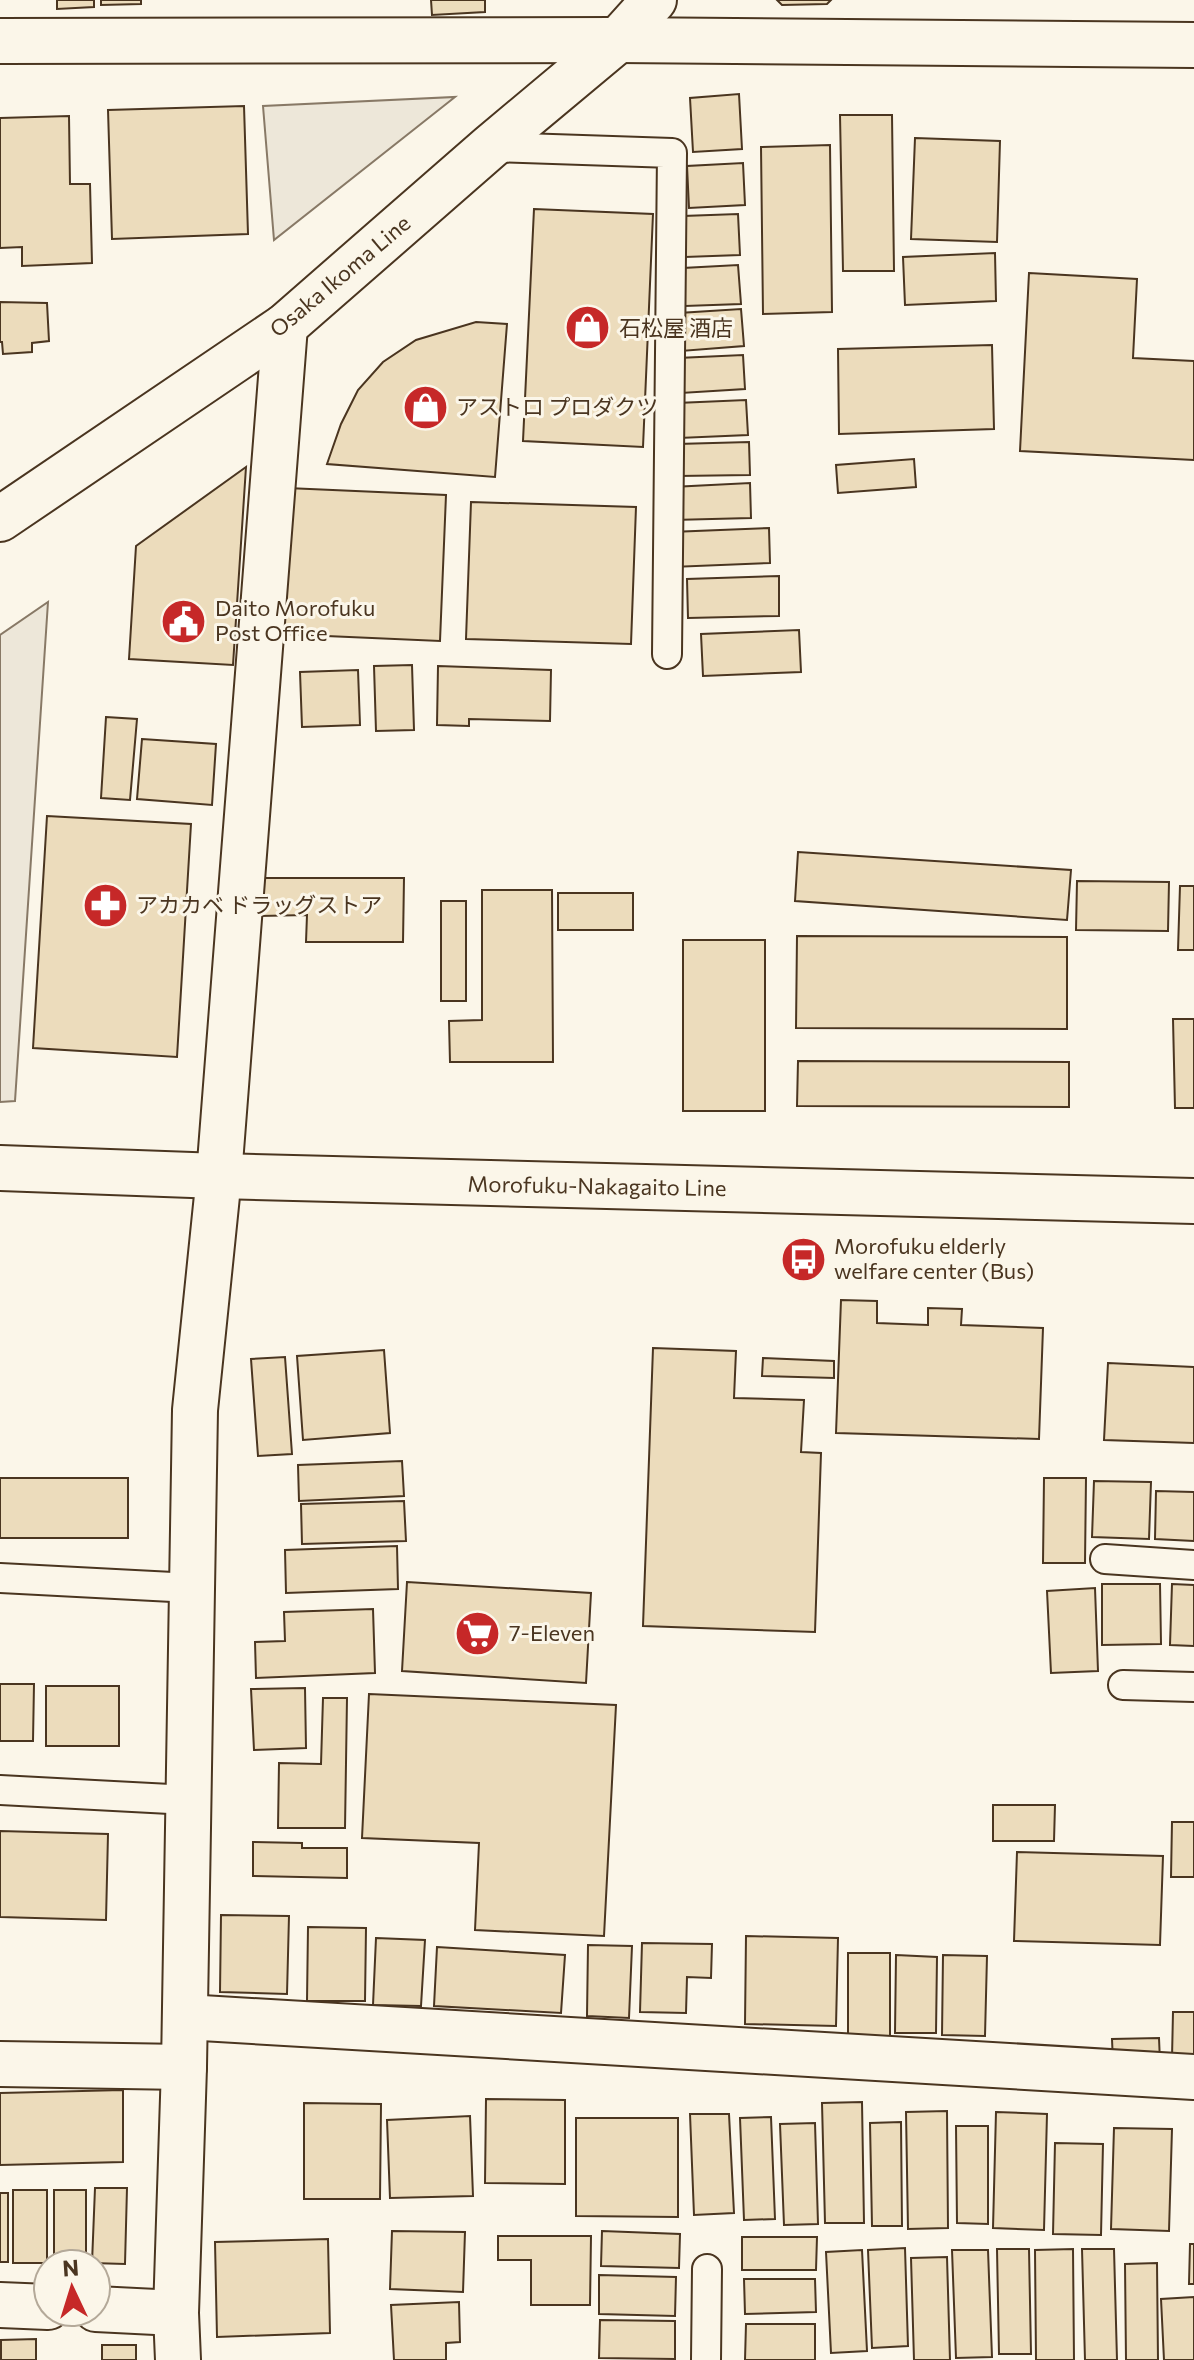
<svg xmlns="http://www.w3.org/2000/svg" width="1194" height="2360" font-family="Commissioner,'Noto Sans JP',sans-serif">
<rect width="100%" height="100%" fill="#fbf6e9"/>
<g fill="#ede7d9" stroke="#887966" stroke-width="2">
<polygon points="455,97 274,240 263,106"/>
<polygon points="48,602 15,1101 0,1102 0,635"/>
</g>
<g fill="#ecdcbc" stroke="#4a3520" stroke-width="2">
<polygon points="57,0 94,0 94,7 57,9"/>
<polygon points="101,0 141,0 141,4 101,5"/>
<polygon points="431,0 485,0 485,12 432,15"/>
<polygon points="777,0 831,0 827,4 782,5"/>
<polygon points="739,94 742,149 693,152 690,98"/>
<polygon points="244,106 248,234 112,239 108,110"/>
<polygon points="840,115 892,115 894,271 843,271"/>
<polygon points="69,116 70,184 90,184 92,263 22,266 22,247 0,248 0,118"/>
<polygon points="915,138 1000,141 997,242 911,239"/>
<polygon points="830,145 832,312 763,314 761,147"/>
<polygon points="743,163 745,205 689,208 687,166"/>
<polygon points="534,209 653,214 643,447 523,441"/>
<polygon points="738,214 740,255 685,257 683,216"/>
<polygon points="995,253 996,301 905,305 903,257"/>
<polygon points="738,265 741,304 685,306 683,268"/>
<polygon points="1029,273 1137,279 1133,358 1194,361 1194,460 1020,451"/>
<polygon points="0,302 47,303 49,341 32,343 32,352 3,354 2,342 0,342"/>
<polygon points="741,309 744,346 681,351 679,313"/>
<polygon points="476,322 507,324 495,477 327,464 341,424 358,390 383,362 416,340"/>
<polygon points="992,345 994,429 839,434 838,349"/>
<polygon points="743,355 745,389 681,393 678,358"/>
<polygon points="746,400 748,435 679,438 677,403"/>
<polygon points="749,442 750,475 678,476 677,444"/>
<polygon points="914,459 916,487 838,493 836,465"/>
<polygon points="246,467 233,665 129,659 136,546"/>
<polygon points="750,483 751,518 673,520 672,487"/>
<polygon points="287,488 446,495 440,641 281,634"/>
<polygon points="471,502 636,507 631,644 466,639"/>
<polygon points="769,528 770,563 672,567 671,532"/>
<polygon points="779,576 779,616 688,618 687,579"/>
<polygon points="799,630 801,672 703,676 701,634"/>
<polygon points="412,665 414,730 376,731 374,666"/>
<polygon points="438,666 551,670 550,721 469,719 469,726 437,725"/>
<polygon points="358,670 360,725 302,727 300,672"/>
<polygon points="106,717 137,719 130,800 101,798"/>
<polygon points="142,739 216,744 212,805 137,799"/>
<polygon points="47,816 191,824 177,1057 33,1048"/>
<polygon points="798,852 1071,870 1067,920 795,901"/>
<polygon points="259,878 404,878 403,942 306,942 307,915 260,916"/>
<polygon points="1077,881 1169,882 1168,931 1076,930"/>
<polygon points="1180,886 1194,886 1194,950 1178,950"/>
<polygon points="482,890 552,890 553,1062 450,1062 449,1021 482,1020"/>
<rect x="558" y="893" width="75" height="37"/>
<rect x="441" y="901" width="25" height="100"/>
<polygon points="797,936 1067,937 1067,1029 796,1028"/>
<rect x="683" y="940" width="82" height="171"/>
<polygon points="1173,1019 1194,1019 1194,1108 1175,1108"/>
<polygon points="798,1061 1069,1062 1069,1107 797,1106"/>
<polygon points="841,1300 877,1301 877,1323 928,1325 928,1308 962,1309 961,1325 1043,1328 1039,1439 836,1433"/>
<polygon points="653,1348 736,1351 734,1398 804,1400 801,1452 821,1453 815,1632 643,1626"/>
<polygon points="384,1350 390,1433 303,1440 297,1356"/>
<polygon points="285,1357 292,1454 258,1456 251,1359"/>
<polygon points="763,1358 834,1361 834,1378 762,1376"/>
<polygon points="1108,1363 1194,1367 1194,1443 1104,1440"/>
<polygon points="402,1461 404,1496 299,1501 298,1465"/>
<rect x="0" y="1478" width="128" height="60"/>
<polygon points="1044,1478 1086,1478 1085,1563 1043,1563"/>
<polygon points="1094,1481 1151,1482 1149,1539 1092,1537"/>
<polygon points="1156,1491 1194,1492 1194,1541 1155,1539"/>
<polygon points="404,1501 406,1541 302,1544 301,1504"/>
<polygon points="397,1546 398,1589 286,1593 285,1550"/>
<polygon points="407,1582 591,1593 586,1683 402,1671"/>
<polygon points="1102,1584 1160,1584 1161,1644 1102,1645"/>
<polygon points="1172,1584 1194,1585 1194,1646 1170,1645"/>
<polygon points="1095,1588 1098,1671 1051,1673 1047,1591"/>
<polygon points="373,1609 375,1673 256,1678 255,1642 285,1641 284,1612"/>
<polygon points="0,1684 34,1684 33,1741 0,1741"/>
<rect x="46" y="1686" width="73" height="60"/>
<polygon points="305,1688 306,1748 254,1750 251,1689"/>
<polygon points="369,1694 616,1705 604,1936 475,1930 479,1843 362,1838"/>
<polygon points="323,1698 347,1698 345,1828 278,1828 279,1763 321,1764"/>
<polygon points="993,1805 1055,1805 1054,1841 993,1841"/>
<polygon points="1172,1822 1194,1822 1194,1877 1171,1877"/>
<polygon points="0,1831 108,1834 106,1920 0,1917"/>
<polygon points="253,1842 302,1843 302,1848 347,1848 347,1878 253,1876"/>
<polygon points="1017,1852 1163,1856 1160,1945 1014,1941"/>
<polygon points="221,1915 289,1916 287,1994 220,1992"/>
<polygon points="308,1927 366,1928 365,2001 307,2001"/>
<polygon points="746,1936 838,1938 836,2026 745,2024"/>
<polygon points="376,1938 425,1940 421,2006 373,2005"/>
<polygon points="642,1943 712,1944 711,1978 687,1977 686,2013 640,2012"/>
<polygon points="588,1945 632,1946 629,2018 587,2016"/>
<polygon points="437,1947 565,1955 561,2013 434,2006"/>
<polygon points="848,1953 890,1953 890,2041 848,2042"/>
<polygon points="896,1955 937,1957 936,2033 895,2033"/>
<polygon points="943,1955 987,1956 985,2036 942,2035"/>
<polygon points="1173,2012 1194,2012 1194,2059 1172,2058"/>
<polygon points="1159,2038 1160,2062 1113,2063 1112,2039"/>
<polygon points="123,2090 123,2162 0,2165 0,2093"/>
<polygon points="486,2099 565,2100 565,2184 485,2183"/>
<polygon points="862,2102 864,2223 825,2223 822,2103"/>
<polygon points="304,2103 381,2104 380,2199 304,2199"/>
<polygon points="947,2111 948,2228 908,2229 906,2112"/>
<polygon points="996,2112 1047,2114 1044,2230 993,2228"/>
<polygon points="690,2114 729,2114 734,2213 694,2215"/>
<polygon points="470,2116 473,2196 390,2198 387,2120"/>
<polygon points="771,2117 775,2219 744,2220 740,2118"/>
<polygon points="576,2118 678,2118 678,2217 576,2216"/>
<polygon points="901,2122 902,2226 872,2226 870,2123"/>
<polygon points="815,2123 818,2224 784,2225 780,2124"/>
<polygon points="956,2126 988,2126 988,2224 957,2223"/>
<polygon points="1114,2128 1172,2129 1169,2231 1111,2229"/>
<polygon points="1055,2143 1103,2144 1101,2235 1053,2234"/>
<polygon points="95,2188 127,2188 125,2264 92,2263"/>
<rect x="13" y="2190" width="34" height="73"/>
<polygon points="54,2190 86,2190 86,2261 54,2262"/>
<rect x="0" y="2193" width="8" height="69"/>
<polygon points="392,2231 465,2232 463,2292 390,2289"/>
<polygon points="602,2231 680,2234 679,2268 601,2266"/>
<polygon points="498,2236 591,2236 590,2305 531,2305 531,2260 498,2260"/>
<polygon points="742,2237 817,2237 816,2270 742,2270"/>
<polygon points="328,2239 330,2333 217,2337 215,2242"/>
<polygon points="1190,2244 1194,2244 1194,2284 1189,2284"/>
<polygon points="905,2248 908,2346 872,2348 868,2250"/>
<polygon points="997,2249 1029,2249 1031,2354 999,2354"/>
<polygon points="1073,2249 1074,2360 1036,2360 1035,2250"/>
<polygon points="1082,2249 1114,2249 1117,2360 1085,2360"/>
<polygon points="862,2250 867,2351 831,2353 826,2252"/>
<polygon points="952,2250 988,2250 992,2357 956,2358"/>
<polygon points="947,2257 950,2360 914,2360 911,2258"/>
<polygon points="1157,2263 1158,2360 1126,2360 1125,2264"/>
<polygon points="599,2275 676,2277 675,2316 599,2314"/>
<polygon points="744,2279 815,2279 816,2312 745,2314"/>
<polygon points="1194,2297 1194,2360 1164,2360 1161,2299"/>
<polygon points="459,2302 460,2342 446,2343 446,2360 394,2360 391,2305"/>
<polygon points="600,2320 675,2321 675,2359 599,2358"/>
<polygon points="746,2324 815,2324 815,2360 745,2360"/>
<polygon points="36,2339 36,2360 1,2360 1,2340"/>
<rect x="102" y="2345" width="34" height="15"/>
</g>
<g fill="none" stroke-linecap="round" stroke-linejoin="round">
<defs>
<g id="service">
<polyline points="490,147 672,153 667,654"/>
<polyline points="1105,1559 1194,1565"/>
<polyline points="0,1578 192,1588"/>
<polyline points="1123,1685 1194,1687"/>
<polyline points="0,1790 189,1800"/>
<polyline points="706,2360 707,2269"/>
</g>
<g id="minor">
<polyline points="0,41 618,40 1194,45"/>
<polyline points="185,2017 1194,2077"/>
<polyline points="0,2064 184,2067"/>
<polyline points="0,2305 48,2307"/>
<polyline points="96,2309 176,2313"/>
<polyline points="178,2360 176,2313 184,2067 195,1410 219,1176 285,326"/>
</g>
<polyline id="tertiary" points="0,1168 219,1176 1194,1201"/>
<polyline id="primary" points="0,519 285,326 490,147 618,40 654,0"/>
</defs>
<use href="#service" stroke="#4a3520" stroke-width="32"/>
<use href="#minor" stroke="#4a3520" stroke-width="48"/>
<use href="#tertiary" stroke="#4a3520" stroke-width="48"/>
<use href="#primary" stroke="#4a3520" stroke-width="48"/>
<use href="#service" stroke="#fbf6e9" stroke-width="28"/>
<use href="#minor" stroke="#fbf6e9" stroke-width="44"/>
<use href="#tertiary" stroke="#fbf6e9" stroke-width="44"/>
<use href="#primary" stroke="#fbf6e9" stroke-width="44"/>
</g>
<defs>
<symbol id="shop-disc" viewBox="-11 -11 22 22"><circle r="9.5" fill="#c62828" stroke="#fbf6e9"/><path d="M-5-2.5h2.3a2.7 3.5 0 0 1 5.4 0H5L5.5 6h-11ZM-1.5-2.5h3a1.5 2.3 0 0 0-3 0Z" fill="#fff"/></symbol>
<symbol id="civic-disc" viewBox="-11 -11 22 22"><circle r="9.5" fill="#c62828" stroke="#fbf6e9"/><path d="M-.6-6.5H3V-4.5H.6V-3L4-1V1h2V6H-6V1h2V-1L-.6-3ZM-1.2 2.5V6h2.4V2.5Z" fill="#fff"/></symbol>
<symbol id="pharmacy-disc" viewBox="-11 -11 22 22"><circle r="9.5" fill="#c62828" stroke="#fbf6e9"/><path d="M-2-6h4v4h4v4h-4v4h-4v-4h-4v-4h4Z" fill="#fff"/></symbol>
<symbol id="bus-disc" viewBox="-11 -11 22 22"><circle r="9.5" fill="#c62828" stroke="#fbf6e9"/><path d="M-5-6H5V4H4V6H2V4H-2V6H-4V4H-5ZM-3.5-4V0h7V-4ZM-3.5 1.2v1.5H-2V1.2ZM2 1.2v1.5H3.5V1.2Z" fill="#fff"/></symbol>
<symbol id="supermarket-disc" viewBox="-11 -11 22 22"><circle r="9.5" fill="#c62828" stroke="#fbf6e9"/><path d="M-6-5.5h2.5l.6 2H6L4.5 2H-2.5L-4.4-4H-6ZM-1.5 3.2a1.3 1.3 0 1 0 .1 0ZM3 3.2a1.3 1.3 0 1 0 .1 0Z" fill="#fff"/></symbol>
</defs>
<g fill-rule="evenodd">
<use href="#shop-disc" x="562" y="302" width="51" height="51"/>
<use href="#shop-disc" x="400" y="382" width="51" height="51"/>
<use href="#civic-disc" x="158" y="596" width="51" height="51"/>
<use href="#pharmacy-disc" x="80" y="880" width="51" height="51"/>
<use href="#bus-disc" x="778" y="1234" width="51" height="51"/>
<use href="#supermarket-disc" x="452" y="1608" width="51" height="51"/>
</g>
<g text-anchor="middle" stroke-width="6" stroke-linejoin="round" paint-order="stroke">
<g font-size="22" fill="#4a3520" stroke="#fbf6e9">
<text transform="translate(340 276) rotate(-40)" y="8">Osaka Ikoma Line</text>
<text transform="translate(597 1186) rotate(1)" y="8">Morofuku-Nakagaito Line</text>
</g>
<g font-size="22" fill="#4a3520" stroke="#fbf6e9" text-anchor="start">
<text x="619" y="336">石松屋 酒店</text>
<text x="456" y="415">アストロ プロダクツ</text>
<text x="215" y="616">Daito Morofuku<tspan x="215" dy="25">Post Office</tspan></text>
<text x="136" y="913">アカカベ ドラッグストア</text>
<text x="834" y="1254">Morofuku elderly<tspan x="834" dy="25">welfare center (Bus)</tspan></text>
<text x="509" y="1641">7-Eleven</text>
</g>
</g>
<g transform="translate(72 2288) rotate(356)"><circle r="38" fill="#fbf6e9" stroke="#b4a999" stroke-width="2"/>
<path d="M0-6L14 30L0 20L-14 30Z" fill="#c62828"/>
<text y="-12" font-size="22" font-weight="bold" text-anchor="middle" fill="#4a3520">N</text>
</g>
</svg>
